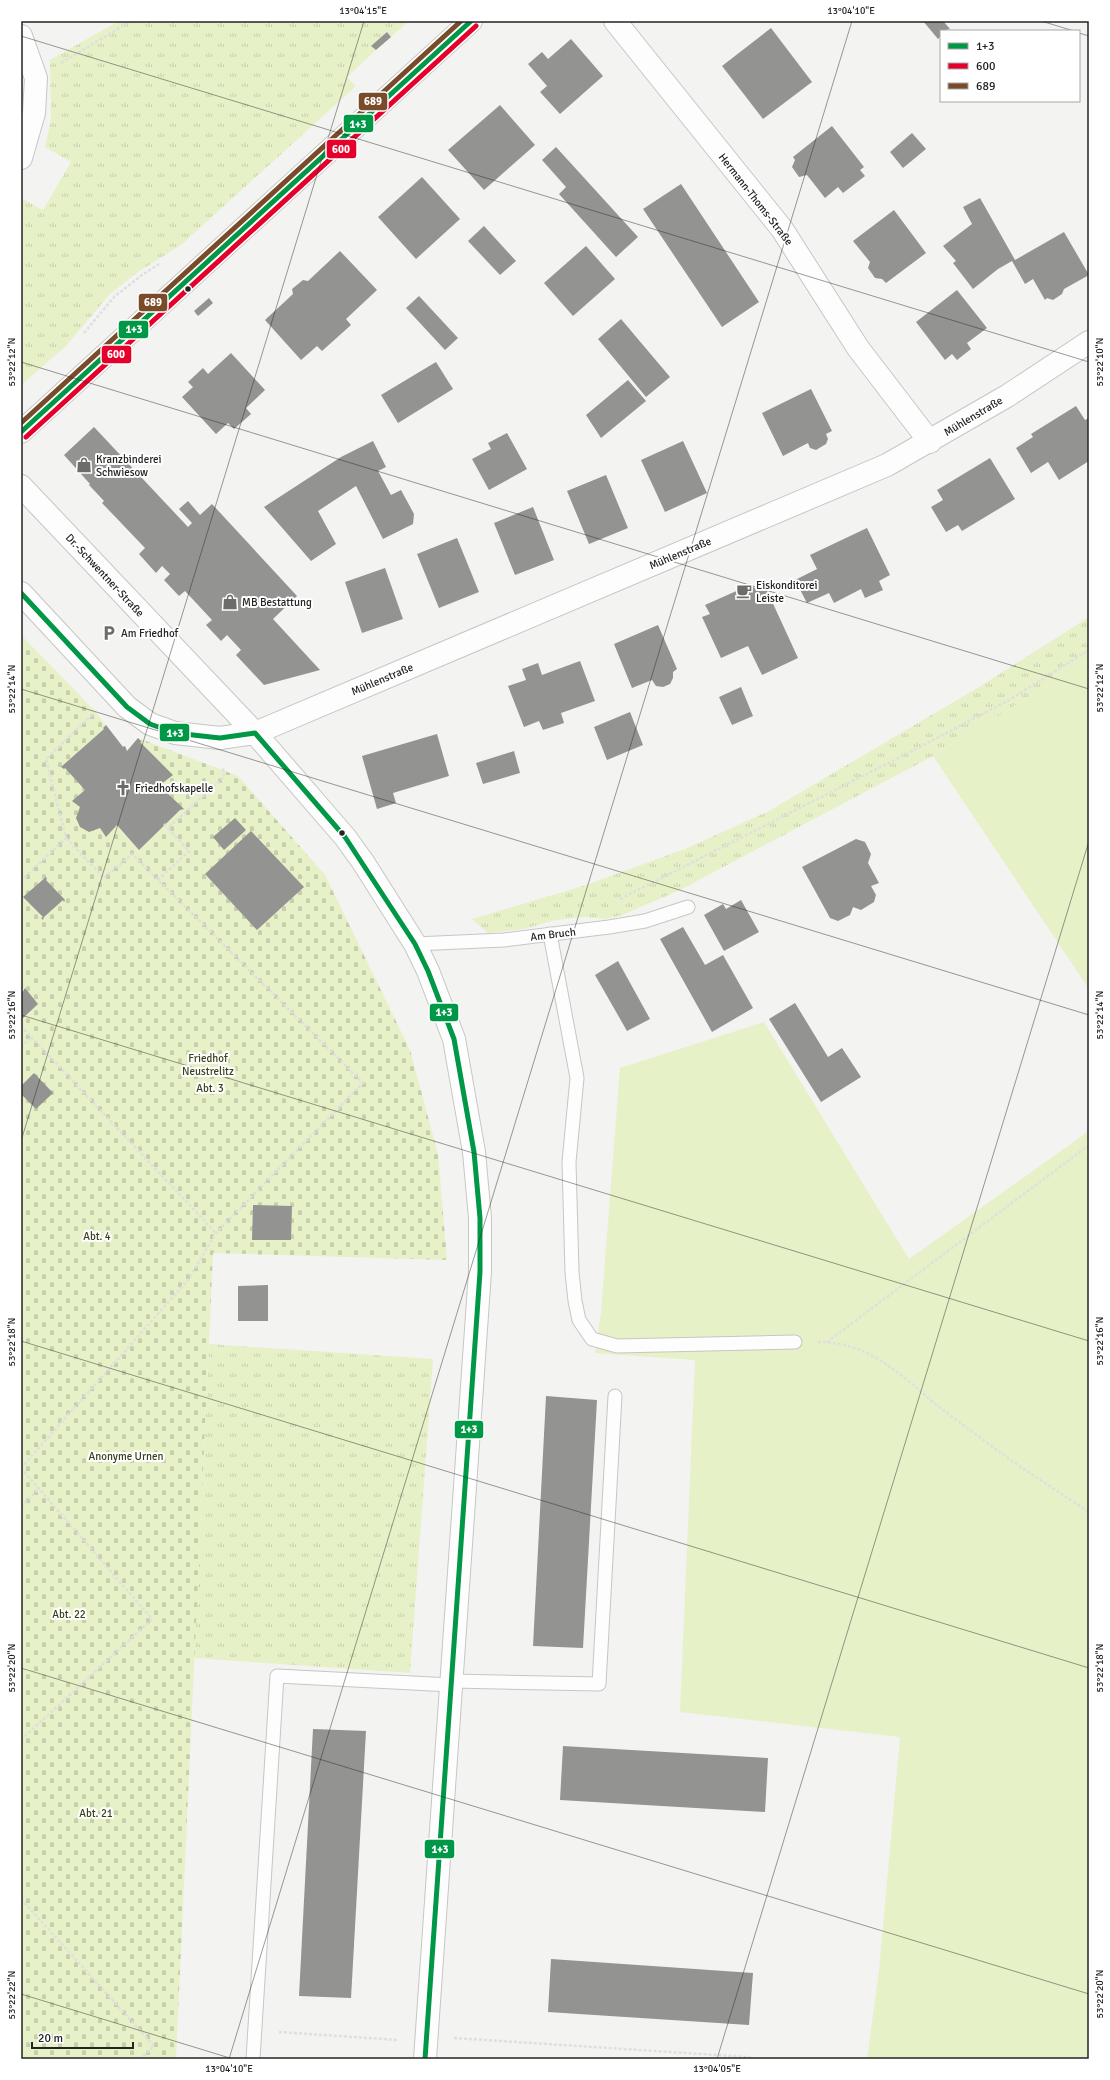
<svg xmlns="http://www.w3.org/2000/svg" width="1110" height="2080" font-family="Signika,sans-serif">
<defs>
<pattern id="grass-tufts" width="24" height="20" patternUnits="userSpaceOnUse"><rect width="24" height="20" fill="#e7f1c8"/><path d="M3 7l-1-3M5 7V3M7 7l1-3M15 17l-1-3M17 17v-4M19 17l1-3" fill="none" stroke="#c6ceac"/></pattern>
<pattern id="cemetery-stones" width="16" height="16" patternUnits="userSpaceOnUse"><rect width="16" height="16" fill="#e7f1c8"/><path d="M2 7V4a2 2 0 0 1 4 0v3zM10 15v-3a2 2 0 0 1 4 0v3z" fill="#c6ceac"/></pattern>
</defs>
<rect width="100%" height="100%" fill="#f3f3f2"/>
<g fill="url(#grass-tufts)">
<polygon points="119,21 409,21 391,37 387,32 372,46 376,50 347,77 356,86 181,245 138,272 110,294 65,347 21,385 21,198 43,210 71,162 45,147 51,119 50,60"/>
<polygon points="1089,617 1089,660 933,756 680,890 622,915 605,919 584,917 556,920 523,929 488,933 472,919 583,886 685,849 769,811 979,687"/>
<polygon points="209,1344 433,1359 410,1673 194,1658"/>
</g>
<polygon fill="url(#cemetery-stones)" points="21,635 95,711 108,729 123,747 125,746 127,751 138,738 238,776 325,875 410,1050 438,1154 447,1260 213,1253 176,2059 21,2059"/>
<g fill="#e7f1c8">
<polygon points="1089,660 1089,989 933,756"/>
<polygon points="764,1022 909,1259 1089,1131 1089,2059 867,2059 879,1970 900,1737 680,1712 695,1360 595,1353 601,1312 620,1068"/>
</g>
<g fill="#939392">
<polygon points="923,21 943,21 950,29 941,31 941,36 938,39"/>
<polygon points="771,28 812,82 763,119 722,66"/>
<polygon points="387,32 391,37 376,50 371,46"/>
<polygon points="571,39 603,76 560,114 540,92 547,86 528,64 542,52 548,59"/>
<polygon points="500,105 535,145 484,190 448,150"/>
<polygon points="832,126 864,167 860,170 865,176 843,193 838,187 825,198 807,175 799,177 792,167 795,160 793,157"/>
<polygon points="912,133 926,149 903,168 890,152"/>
<polygon points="556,147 638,237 616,257 559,194 566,187 542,160"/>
<polygon points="422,177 460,219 416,259 378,217"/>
<polygon points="681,184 759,302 722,327 643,209"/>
<polygon points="980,198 1015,260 1064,232 1089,275 1064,289 1062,294 1053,300 1047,298 1045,300 1033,279 1025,284 1012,261 998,269 973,289 953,263 956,261 943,246 972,224 963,207"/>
<polygon points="894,210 926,253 886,283 882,279 875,278 868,268 870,262 853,241"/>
<polygon points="484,226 516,261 500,275 468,241"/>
<polygon points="586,246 615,279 573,316 544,283"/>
<polygon points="340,251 377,290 346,319 351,325 322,351 317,346 301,360 265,320 293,294 292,289 303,280 308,281"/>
<polygon points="957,290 987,328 967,343 971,349 957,360 952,354 945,360 916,322"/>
<polygon points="419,296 458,338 445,350 406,308"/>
<polygon points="209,298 213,303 198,316 194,311"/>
<polygon points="621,319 670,377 646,397 598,339"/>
<polygon points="231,353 265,390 246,408 251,414 234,429 228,423 216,434 182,397 193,387 188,382 203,368 208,374"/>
<polygon points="436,362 453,389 398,423 381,395"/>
<polygon points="628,380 646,401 601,438 586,415"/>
<polygon points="811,389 832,431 826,434 828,439 826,444 816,450 810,448 808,443 783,456 762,413"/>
<polygon points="1076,406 1085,420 1089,418 1089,461 1059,480 1048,462 1031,473 1016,448 1033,437 1031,434"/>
<polygon points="94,427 188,527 192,523 179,509 188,501 200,515 212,504 297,596 273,619 320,670 264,685 236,655 241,650 227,635 221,641 206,625 212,620 185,591 179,596 164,580 170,574 162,566 156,573 139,554 145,548 102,503 104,501 89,485 90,484 64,455"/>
<polygon points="507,433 527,469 489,490 472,459 491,449 488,443"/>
<polygon points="373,441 386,467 378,471 391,495 401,490 414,514 413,524 383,539 356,486 318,511 336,544 311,561 264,507 341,457"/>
<polygon points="683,441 707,493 665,512 641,460"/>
<polygon points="990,458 1015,499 962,531 958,525 946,532 931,507 943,500 937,490"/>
<polygon points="606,475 628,528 589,544 567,491"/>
<polygon points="533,507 554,560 515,575 494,523"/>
<polygon points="867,528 890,575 879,581 883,590 865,598 861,589 834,603 829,593 807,603 795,580 817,569 810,555"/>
<polygon points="457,538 479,592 439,608 417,554"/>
<polygon points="385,568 403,619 362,633 345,582"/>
<polygon points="752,584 754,588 764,584 798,658 762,675 748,646 721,658 702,617 710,614 705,605"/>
<polygon points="658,625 677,669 673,672 673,678 670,684 663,687 656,686 652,680 632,688 614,644"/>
<polygon points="580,661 595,701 561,713 564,723 543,730 539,721 524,727 508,686 526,680 522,669 538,663 542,675"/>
<polygon points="741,687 753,716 732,725 719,697"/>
<polygon points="630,712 643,745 607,760 594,727"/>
<polygon points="106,725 123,747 125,746 127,751 138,738 142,742 140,742 173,775 160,785 162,785 163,789 184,809 180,810 139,850 117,825 106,837 100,828 89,832 80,827 76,818 80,807 72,801 85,790 65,768 64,769 61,767 104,729 103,728"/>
<polygon points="437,734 449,776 393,793 396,803 377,809 362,756"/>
<polygon points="514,751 520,773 483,784 476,763"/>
<polygon points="235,818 246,830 224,850 213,837"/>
<polygon points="251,831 304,887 257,930 205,874"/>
<polygon points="856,839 865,842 871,854 868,863 879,883 871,886 876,895 874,902 861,910 853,907 850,915 838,921 830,918 802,867"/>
<polygon points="46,877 47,879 46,880 65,900 64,902 63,900 44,917 43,920 41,918 43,917 23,897"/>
<polygon points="741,900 759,932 724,951 704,915 723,904 726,909"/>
<polygon points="683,927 705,965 723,955 753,1008 712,1032 660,939"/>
<polygon points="618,961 650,1019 627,1031 595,975"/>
<polygon points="25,988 38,1004 22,1019 21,995"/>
<polygon points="795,1003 828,1057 842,1048 861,1077 821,1102 769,1019"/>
<polygon points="34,1073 53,1093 36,1109 21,1094 21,1086"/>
<polygon points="253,1205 292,1206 291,1240 252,1240"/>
<polygon points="268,1285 268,1321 238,1321 238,1286"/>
<polygon points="546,1396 597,1400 583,1648 533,1646"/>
<polygon points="313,1729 366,1731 351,1998 299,1996"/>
<polygon points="563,1746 768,1758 765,1812 560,1800"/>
<polygon points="551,1959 753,1973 749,2025 548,2012"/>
</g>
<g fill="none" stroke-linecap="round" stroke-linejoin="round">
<defs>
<g id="lane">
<polyline points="550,934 577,1078 569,1162 572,1272 575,1301 579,1320 592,1339 617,1346 795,1342"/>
<polyline points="415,944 504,940 609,927 645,921 688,907"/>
<polyline points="452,1681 599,1684 615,1396"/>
<polyline points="253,2059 277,1676 451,1685"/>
</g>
<g id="street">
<polyline points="615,21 782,229 858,348 930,442"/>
<polyline points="21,36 36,78 34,113 21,158"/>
<polyline points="21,432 471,21"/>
<polyline points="21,486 255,733 345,837 363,862 415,944 428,971 454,1039 474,1152 480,1218 480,1272 425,2059"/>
<polyline points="21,593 127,707 150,724 175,733 220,738 255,733 887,465 1007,396 1089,342"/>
</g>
</defs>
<use href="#lane" stroke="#c6c6c5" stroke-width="15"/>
<use href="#street" stroke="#c6c6c5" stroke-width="24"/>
<g stroke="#dfdfde" stroke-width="2.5" stroke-dasharray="3 2" stroke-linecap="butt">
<polyline points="61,63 131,21"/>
<polyline points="84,333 114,297 142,275 159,264"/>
<polyline points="164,824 168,828"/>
<polyline points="158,880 189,851 168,828 224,777 223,767"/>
<polyline points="21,881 66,838 46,759 94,713"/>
<polyline points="620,899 920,747 1009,700 1089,650"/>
<polyline points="21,1026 216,1233"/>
<polyline points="21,1047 32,1037"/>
<path d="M 818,1342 C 870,1342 902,1376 939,1407 C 956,1420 973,1432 990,1445 C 1022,1469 1056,1490 1089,1512"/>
<polyline points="827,1342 1089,1145"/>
<polyline points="21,1468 188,1280 216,1233 363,1083 132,854 104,878 66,838"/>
<polyline points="21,1468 152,1619 21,1740"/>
<polyline points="21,1506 39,1489"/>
<polyline points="21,1899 154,2046 140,2059"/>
<polyline points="279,2032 398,2040"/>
<polyline points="454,2038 748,2057 753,2059"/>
</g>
<use href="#lane" stroke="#fdfdfd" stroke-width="13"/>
<use href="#street" stroke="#fdfdfd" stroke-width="22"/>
<defs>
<g id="bus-1">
<polyline points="21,432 471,21"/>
<polyline points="21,593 127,707 150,724 175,733 220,738 255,733 345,837 415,944 428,971 454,1039 474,1152 480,1218 480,1272 425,2059"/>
</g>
<polyline id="bus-2" points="26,437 476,26"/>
<polyline id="bus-3" points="21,423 461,21"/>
</defs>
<use href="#bus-1" stroke="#fff" stroke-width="8"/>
<use href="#bus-2" stroke="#fff" stroke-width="8"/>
<use href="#bus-3" stroke="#fff" stroke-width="8"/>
<use href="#bus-1" stroke="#009847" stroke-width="5"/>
<use href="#bus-2" stroke="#e4002b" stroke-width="5"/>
<use href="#bus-3" stroke="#7a4b2a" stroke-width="5"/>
</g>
<path fill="none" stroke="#232322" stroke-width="1" stroke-opacity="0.45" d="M 1041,21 L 1074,31M 1079,33 L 1089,36M 21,36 L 1089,362M 21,362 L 1089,689M 21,689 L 1089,1015M 21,1015 L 1089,1341M 21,1141 L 364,21M 21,1341 L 1089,1668M 21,1668 L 1089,1994M 21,1994 L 233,2059M 229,2059 L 852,21M 717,2059 L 1089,841"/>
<defs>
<symbol id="shop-bare" viewBox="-9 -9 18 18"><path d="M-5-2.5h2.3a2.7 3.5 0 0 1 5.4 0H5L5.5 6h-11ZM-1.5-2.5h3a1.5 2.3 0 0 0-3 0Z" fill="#6c6c6b" stroke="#fff" stroke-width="2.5" paint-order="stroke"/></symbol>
<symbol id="cafe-bare" viewBox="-9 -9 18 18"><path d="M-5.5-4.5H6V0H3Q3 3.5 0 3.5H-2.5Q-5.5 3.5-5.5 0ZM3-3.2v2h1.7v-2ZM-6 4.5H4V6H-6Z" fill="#6c6c6b" stroke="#fff" stroke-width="2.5" paint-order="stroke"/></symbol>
<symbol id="parking-bare" viewBox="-9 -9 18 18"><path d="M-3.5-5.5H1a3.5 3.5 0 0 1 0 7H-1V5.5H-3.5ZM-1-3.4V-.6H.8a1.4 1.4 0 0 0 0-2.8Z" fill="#6c6c6b" stroke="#fff" stroke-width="2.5" paint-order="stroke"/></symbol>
<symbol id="church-bare" viewBox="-9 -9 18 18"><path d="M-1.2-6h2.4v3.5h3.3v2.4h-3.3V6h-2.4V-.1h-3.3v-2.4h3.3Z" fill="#6c6c6b" stroke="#fff" stroke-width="2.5" paint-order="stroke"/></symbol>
</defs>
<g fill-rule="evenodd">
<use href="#shop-bare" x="73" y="454" width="22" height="22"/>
<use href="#cafe-bare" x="733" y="580" width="22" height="22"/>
<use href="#shop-bare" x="219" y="591" width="22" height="22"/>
<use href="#parking-bare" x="98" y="622" width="22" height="22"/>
<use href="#church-bare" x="112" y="777" width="22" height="22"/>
</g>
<g fill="#232322" stroke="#fff" stroke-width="1.5">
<circle cx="188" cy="289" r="3.5"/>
<circle cx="342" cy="833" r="3.5"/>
</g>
<g text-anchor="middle" stroke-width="4" stroke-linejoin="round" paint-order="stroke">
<g font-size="11" fill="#232322" stroke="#fff">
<text transform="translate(756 199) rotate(52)" y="4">Hermann-Thoms-Straße</text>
<text transform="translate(973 416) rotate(-31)" y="4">Mühlenstraße</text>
<text transform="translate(680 553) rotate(-23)" y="4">Mühlenstraße</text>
<text transform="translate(105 575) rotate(47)" y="4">Dr.-Schwentner-Straße</text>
<text transform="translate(382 679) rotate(-23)" y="4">Mühlenstraße</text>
<text transform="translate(553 934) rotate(-7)" y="4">Am Bruch</text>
</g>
<g font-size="11" fill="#232322" stroke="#fff" text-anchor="start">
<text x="96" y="463">Kranzbinderei<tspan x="96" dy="13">Schwiesow</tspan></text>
<text x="756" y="589">Eiskonditorei<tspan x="756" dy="13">Leiste</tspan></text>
<text x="242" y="606">MB Bestattung</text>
<text x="121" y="637">Am Friedhof</text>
<text x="135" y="792">Friedhofskapelle</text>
</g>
<g font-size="11" fill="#39411a" stroke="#fff">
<text x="208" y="1062">Friedhof<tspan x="208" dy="13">Neustrelitz</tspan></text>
<text x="210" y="1092">Abt. 3</text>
<text x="97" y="1240">Abt. 4</text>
<text x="126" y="1460">Anonyme Urnen</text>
<text x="69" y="1618">Abt. 22</text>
<text x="96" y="1817">Abt. 21</text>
</g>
</g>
<g stroke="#fff" stroke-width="1.5">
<rect x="358" y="92" width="30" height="19" rx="4" fill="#7a4b2a"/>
<rect x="343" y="114" width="31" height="19" rx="4" fill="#009847"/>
<rect x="326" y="139" width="31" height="20" rx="4" fill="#e4002b"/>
<rect x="138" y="293" width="30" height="19" rx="4" fill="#7a4b2a"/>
<rect x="118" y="320" width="31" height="19" rx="4" fill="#009847"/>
<rect x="101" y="345" width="31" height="19" rx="4" fill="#e4002b"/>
<rect x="159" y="723" width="31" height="19" rx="4" fill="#009847"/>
<rect x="429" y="1003" width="30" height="19" rx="4" fill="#009847"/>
<rect x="454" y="1420" width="30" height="19" rx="4" fill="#009847"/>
<rect x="424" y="1839" width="31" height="20" rx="4" fill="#009847"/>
</g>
<g font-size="11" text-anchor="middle" font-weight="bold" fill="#fff">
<text x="373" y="105">689</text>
<text x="358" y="128">1+3</text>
<text x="341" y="153">600</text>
<text x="153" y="306">689</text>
<text x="134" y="333">1+3</text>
<text x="116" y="358">600</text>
<text x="175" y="737">1+3</text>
<text x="444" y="1016">1+3</text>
<text x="469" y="1433">1+3</text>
<text x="440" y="1853">1+3</text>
</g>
<rect width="1110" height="2080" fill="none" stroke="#ffffff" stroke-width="44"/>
<rect x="940" y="30" width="140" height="72" fill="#ffffff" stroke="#a7a7a7"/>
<rect x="948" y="43" width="20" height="6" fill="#009847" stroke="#a7a7a7"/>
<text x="976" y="50" font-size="12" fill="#232322">1+3</text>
<rect x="948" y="63" width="20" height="6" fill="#e4002b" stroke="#a7a7a7"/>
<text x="976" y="70" font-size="12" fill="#232322">600</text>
<rect x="948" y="83" width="20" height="6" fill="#7a4b2a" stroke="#a7a7a7"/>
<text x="976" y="90" font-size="12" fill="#232322">689</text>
<path d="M32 2042v6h101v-6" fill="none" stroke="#232322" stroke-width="2"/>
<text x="38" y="2042" font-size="12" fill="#232322" stroke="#ffffff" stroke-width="3" paint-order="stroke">20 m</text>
<rect x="22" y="22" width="1066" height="2036" fill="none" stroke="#232322" stroke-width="1.5"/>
<g font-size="10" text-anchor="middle" fill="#232322">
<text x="363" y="14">13°04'15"E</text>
<text x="851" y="14">13°04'10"E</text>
<text transform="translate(1099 362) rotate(-90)" y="4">53°22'10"N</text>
<text transform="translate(11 362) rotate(-90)" y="4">53°22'12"N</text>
<text transform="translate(1099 688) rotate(-90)" y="4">53°22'12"N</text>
<text transform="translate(11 689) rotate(-90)" y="4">53°22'14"N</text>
<text transform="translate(1099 1015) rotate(-90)" y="4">53°22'14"N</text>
<text transform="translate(11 1015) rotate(-90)" y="4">53°22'16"N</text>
<text transform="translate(1099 1341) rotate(-90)" y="4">53°22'16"N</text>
<text transform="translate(11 1342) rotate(-90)" y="4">53°22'18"N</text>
<text transform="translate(1099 1668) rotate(-90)" y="4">53°22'18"N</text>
<text transform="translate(11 1668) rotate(-90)" y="4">53°22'20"N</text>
<text transform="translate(1099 1994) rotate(-90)" y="4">53°22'20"N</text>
<text transform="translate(11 1995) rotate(-90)" y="4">53°22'22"N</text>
<text x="229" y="2072">13°04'10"E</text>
<text x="717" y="2072">13°04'05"E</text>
</g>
</svg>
